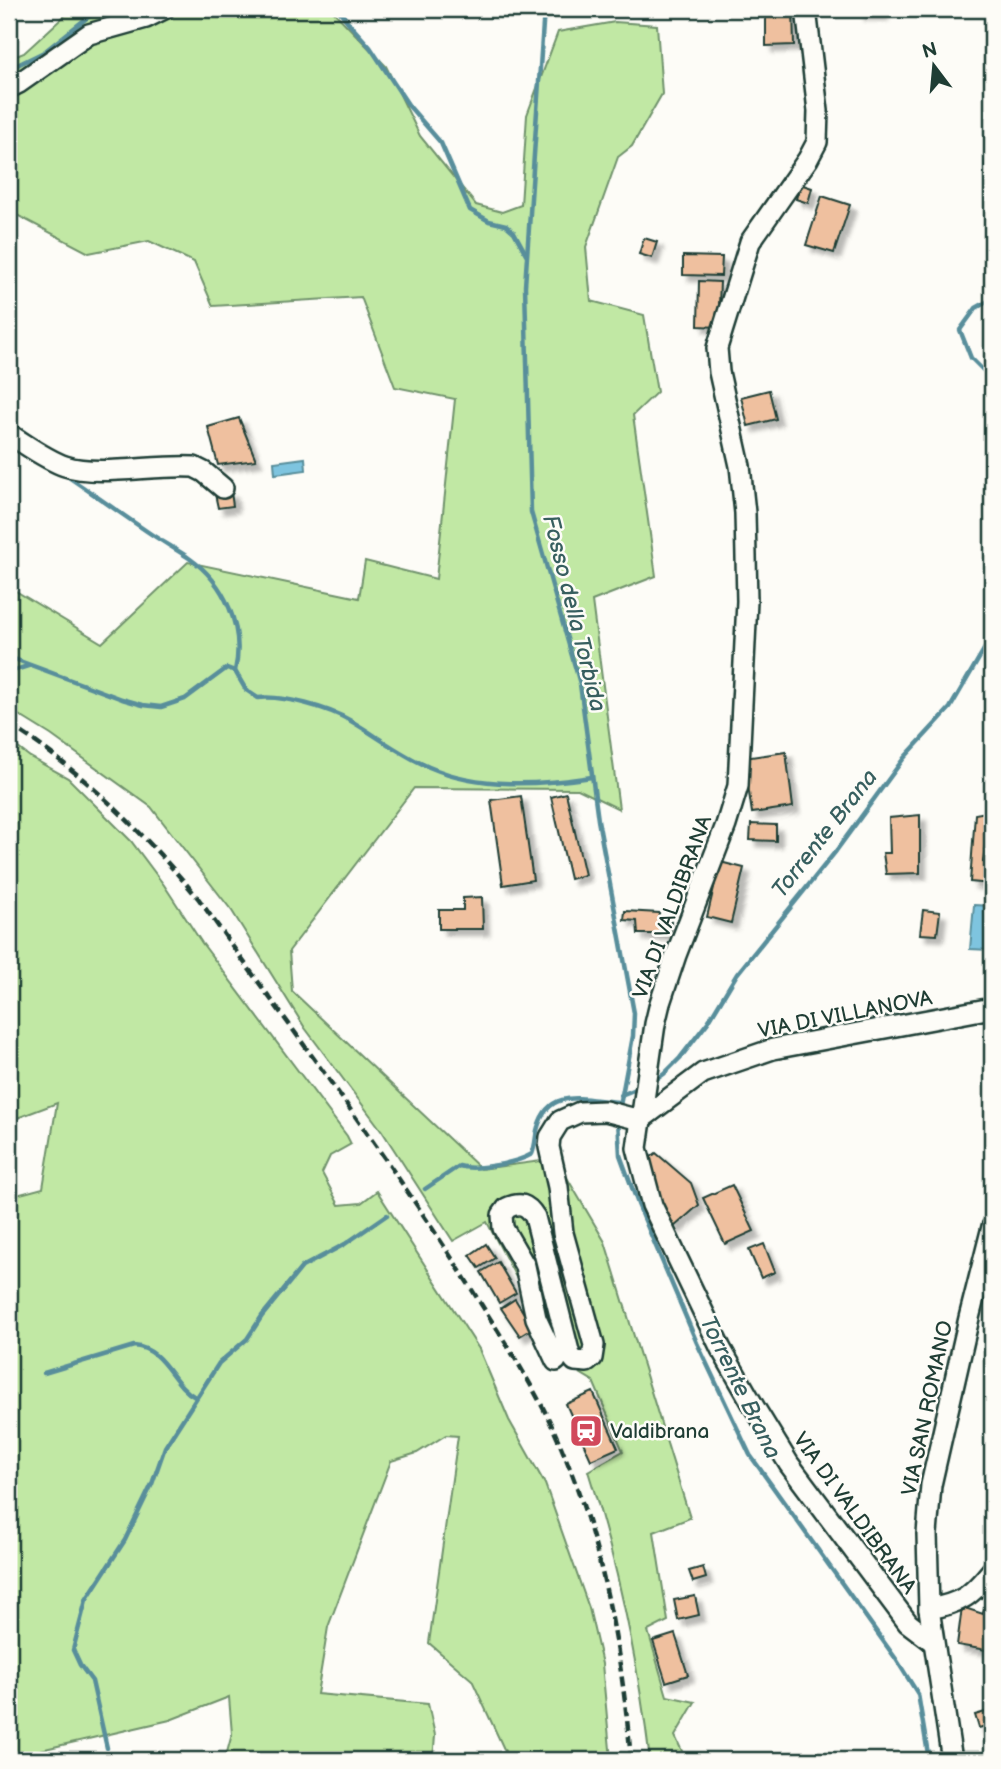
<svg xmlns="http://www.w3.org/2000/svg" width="1001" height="1769" font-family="'Balsamiq Sans',sans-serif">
<defs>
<filter id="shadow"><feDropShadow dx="6" dy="6" stdDeviation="2" flood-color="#0004"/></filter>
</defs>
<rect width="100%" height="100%" fill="#fdfcf7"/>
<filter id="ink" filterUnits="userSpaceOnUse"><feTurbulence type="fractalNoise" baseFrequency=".0143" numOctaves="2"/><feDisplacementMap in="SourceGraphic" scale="14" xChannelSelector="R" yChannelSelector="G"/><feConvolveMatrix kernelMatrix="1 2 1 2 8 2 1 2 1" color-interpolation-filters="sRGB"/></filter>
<g filter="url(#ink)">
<g fill="#c1e8a4" stroke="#70926c" stroke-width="2">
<path d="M 72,9 L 331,9 L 386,66 L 420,136 L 476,205 L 502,212 L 521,205 L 527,115 L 558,32 L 615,22 L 657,25 L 662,94 L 632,146 L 618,157 L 586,247 L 591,301 L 644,315 L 657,392 L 633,415 L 656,576 L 592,601 L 619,809 L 578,789 L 414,788 L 289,951 L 292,991 L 481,1169 L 556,1159 L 605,1242 L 690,1518 L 654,1532 L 668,1621 L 648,1631 L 667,1696 L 695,1702 L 675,1736 L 686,1760 L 650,1760 C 638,1662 618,1565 588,1471 L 623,1451 L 593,1381 L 565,1364 L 531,1306 L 487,1222 L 453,1241 L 382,1131 L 305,1028 L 232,911 L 151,807 L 51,735 L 9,709 L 9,587 L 102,643 L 188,562 L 359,598 L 365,561 L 436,579 L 455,399 L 395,387 L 361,297 L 213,306 L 194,262 L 149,241 L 89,253 L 9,211 L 9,59 L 24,53 Z"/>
<polygon points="9,741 30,757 68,778 131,841 164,885 202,943 347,1136 351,1144 330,1156 322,1173 339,1205 361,1203 377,1191 479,1349 509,1420 545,1484 589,1608 602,1664 611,1760 509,1760 472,1680 429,1643 458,1436 446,1435 417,1453 391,1461 328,1627 317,1694 428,1704 435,1735 433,1760 225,1760 232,1734 229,1697 170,1720 32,1752 17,1760 9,1760 9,1197 43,1188 57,1103 9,1121"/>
</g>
<g fill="#7ec4df" stroke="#588e9b" stroke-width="2">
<polygon points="305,458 306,470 275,474 274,462"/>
<polygon points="974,905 992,906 989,950 970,949"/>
</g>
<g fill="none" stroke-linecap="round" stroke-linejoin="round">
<g stroke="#588e9b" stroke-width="4.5">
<polyline points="338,9 352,27 370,47 409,106 441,143 470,210 489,221 506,225 514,232 526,254"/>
<polyline points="544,9 525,286 531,512 580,684 598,820 634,1013 633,1036 619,1111"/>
<polyline points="9,69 44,52 98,9"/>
<polyline points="992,299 976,308 960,330 971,358 992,379"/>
<path d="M 64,474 C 92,493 120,513 148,532 C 161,541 176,549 189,558 C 225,583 245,628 235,671 L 246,690 L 258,698 C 283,695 329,708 351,721 C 377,736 401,755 429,767 C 480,789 539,785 592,777"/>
<polyline points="9,657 122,699 143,705 161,707 185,699 227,668 235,671"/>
<polyline points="9,672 28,666"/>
<polyline points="654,1081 664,1074 680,1058 708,1022 737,974 836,851 904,758 950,708 992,636"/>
<polyline points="621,1095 636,1089"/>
<polyline points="618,1120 620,1155 638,1204 697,1343 750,1455 896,1659 918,1694 929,1760"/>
<path d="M 425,1189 L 459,1166 C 475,1171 517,1163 532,1154 C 536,1145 535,1136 538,1127 C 550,1085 587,1101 619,1102"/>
<path d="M 44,1373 L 134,1346 C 165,1349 171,1384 195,1397"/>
<polyline points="107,1748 92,1681 80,1665 73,1650 86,1600 125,1540 152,1484 165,1447 219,1363 247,1339 262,1316 302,1267 345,1244 387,1215"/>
</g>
</g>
<g fill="#efc09f" stroke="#1f3d34" stroke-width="2" filter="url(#shadow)">
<polygon points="766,9 793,9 794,45 766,46"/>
<rect x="859" y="9" width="23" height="5"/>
<polygon points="990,132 992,132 992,167 985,166"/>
<polygon points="800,184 812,188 808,203 796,199"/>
<polygon points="822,196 850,205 834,253 806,245"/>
<polygon points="644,238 657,242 652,258 639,254"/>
<polygon points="683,256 722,257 721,276 683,275"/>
<polygon points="699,281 720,282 718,327 698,326"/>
<polygon points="769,390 776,419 748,426 741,397"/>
<polygon points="239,418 256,460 218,465 208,427"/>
<polygon points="231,492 233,506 218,508 215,494"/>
<polygon points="786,752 793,807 752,813 744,758"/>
<polygon points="566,793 585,875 570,879 551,797"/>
<polygon points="521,796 533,880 503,885 491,800"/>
<polygon points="992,811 992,836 986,836 983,862 992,863 992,884 970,882 975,814"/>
<polygon points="920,815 920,873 886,874 883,853 890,853 889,818"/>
<polygon points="751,824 776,825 776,841 750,840"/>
<polygon points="720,862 744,868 731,923 707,917"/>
<polygon points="482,897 483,929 439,929 439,910 463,910 463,898"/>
<polygon points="923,910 940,912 937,935 920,934"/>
<polygon points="625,911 659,913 658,924 671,922 670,934 638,934 637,921 624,920"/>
<polygon points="656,1153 691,1183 699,1205 674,1227 662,1207 646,1161"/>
<polygon points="732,1185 754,1231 725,1244 703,1198"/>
<polygon points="486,1244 495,1258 479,1268 470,1255"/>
<polygon points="764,1244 775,1272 761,1278 749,1250"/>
<polygon points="498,1262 516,1293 499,1303 481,1272"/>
<polygon points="515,1299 533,1328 520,1336 501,1308"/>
<polygon points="593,1392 618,1448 591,1460 566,1404"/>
<polygon points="703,1567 706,1578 693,1582 689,1571"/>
<polygon points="991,1577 992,1651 957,1645 962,1607 983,1614"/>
<polygon points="695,1596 699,1615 678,1620 674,1600"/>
<polygon points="675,1634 688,1675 666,1682 653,1641"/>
<polygon points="992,1710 992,1724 979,1728 975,1715"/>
</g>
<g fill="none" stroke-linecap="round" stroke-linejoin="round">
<defs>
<g id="minor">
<polyline points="806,9 818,111 817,142 808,159 750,242 717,348 719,372 740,466 745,513 747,601 738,786 726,825 676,955 660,1003 655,1024 637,1148 652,1205 721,1349 756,1410 789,1464 908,1623 933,1642"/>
<polyline points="9,88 19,83 89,34 146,18 164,9"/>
<path d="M 9,434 C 27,445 45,459 65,466 C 98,477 157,464 194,467 L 204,472 L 223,488"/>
<polyline points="640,1120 703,1073 773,1049 992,1008"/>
<path d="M 556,1361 L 536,1318 L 525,1266 L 503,1228 L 502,1215 L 507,1208 C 520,1202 527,1204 535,1217 L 570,1355 L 575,1361 L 587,1362 L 592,1358 L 594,1345 L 563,1233 L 558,1187 L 549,1147 L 550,1137 L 560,1121 L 580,1112 L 605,1111 L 640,1120"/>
<path d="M 929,1609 C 962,1603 971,1596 992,1570"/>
<polyline points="952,1760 929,1609 927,1534 931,1485 969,1318 992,1227"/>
</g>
</defs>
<use href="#minor" stroke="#1f3d34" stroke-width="24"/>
<use href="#minor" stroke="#fdfcf7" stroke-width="19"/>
<path stroke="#1f3d34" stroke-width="4.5" stroke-dasharray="10 5" stroke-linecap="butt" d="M 9,724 C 82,771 142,831 198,898 C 289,1026 385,1152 469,1285 C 497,1330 527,1374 550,1422 C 600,1528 621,1644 631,1760"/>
</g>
</g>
<defs>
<symbol id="station-square" viewBox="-11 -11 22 22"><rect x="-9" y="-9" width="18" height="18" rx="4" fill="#d1495b" stroke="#fdfcf7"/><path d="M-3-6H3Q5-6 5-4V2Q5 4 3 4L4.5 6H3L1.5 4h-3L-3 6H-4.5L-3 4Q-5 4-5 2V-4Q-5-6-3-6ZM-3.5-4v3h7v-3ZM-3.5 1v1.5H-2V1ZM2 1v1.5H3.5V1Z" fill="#fff"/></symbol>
</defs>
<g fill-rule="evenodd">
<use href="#station-square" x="567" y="1412" width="38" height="38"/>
</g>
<g text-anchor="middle" stroke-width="5" stroke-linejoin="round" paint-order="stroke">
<g font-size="21" fill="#1f3d34" stroke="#fdfcf7">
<text transform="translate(672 907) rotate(-70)" y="7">VIA DI VALDIBRANA</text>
<text transform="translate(845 1014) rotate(-11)" y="7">VIA DI VILLANOVA</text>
<text transform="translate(927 1408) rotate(-78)" y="7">VIA SAN ROMANO</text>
<text transform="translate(855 1513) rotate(54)" y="7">VIA DI VALDIBRANA</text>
</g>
<g font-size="21" fill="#1f3d34" stroke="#fdfcf7" text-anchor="start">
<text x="610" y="1438">Valdibrana</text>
</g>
<g font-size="23" font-style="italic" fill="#375f5f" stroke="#fdfcf7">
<text transform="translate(575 613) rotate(76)" y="8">Fosso della Torbida</text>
<text transform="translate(824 833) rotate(-52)" y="8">Torrente Brana</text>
<text transform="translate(741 1387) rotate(64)" y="8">Torrente Brana</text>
</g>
</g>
<rect width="1001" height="1769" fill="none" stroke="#fdfcf7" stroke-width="35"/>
<rect x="18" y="18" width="966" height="1734" fill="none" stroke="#1f3d34" stroke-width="2.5" filter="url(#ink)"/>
<g transform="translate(934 66) rotate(344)" stroke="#fdfcf7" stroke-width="5" paint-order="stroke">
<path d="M0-5L12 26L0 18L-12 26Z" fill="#1f3d34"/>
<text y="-10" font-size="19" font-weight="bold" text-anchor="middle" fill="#1f3d34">N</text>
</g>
</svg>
